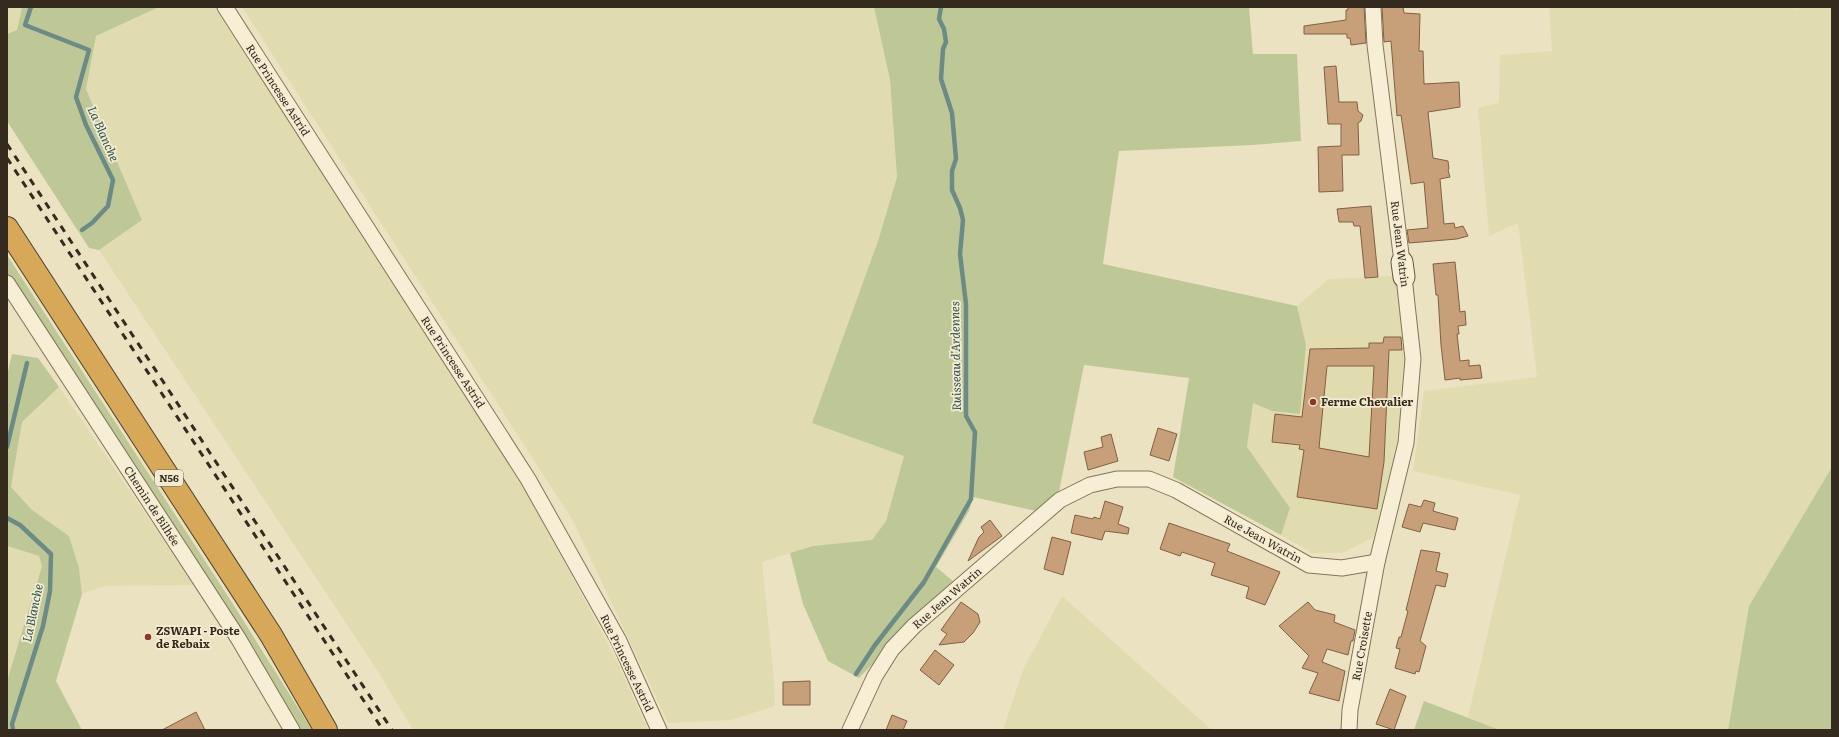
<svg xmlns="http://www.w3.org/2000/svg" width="1839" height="737" font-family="Literata,serif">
<rect width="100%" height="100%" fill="#ebe2c2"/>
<g fill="#e0dcb0">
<polygon points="7,7 22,7 17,30 7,34"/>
<polygon points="159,7 216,7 520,480 614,655 648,730 413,730 377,670 99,250 142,220 86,89 96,36"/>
<polygon points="242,7 874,7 890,80 897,177 878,241 904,456 886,521 872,540 813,546 762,562 774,680 775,706 731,720 668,723 573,521"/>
<polygon points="1549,7 1788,7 1797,9 1800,7 1832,7 1832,467 1749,606 1728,730 1500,730 1468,717 1520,495 1413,471 1424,391 1537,377 1518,223 1489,236 1478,108 1499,103 1500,55 1552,51"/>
<polygon points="1397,276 1407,349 1397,443 1379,521 1372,538 1342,553 1312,553 1281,535 1290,508 1247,447 1252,402 1272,411 1300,414 1306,346 1297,306 1329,279"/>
<polygon points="59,387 194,585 104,586 82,594 79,568 69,536 32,510 11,487 22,422"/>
<polygon points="7,546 39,556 42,566 7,681"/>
<polygon points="1062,596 1212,730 1003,730 1023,670"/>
</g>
<g fill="#bec897">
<polygon points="22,7 159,7 96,36 86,89 142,220 99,250 89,248 7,121 7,34 17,30"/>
<polygon points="874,7 1249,7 1253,54 1297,54 1301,141 1253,145 1119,151 1103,264 1297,306 1306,345 1300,414 1272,411 1253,403 1247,447 1290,508 1281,535 1173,477 1189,378 1084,365 1059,492 1036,511 973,497 969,511 936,567 953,581 859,678 828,661 803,604 790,553 813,546 872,540 886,521 904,456 812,423 878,241 897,177 890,80"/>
<polygon points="7,255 231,601 312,730 300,730 281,696 234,621 7,274"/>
<polygon points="12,354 38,358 59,387 22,422 11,487 32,510 69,536 79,568 82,594 56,681 82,730 7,730 7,681 42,566 39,556 7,546 7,376"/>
<polygon points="1832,467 1832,730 1728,730 1749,606"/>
<polygon points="1424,701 1500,730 1414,730"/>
</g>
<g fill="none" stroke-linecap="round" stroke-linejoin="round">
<g stroke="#6c8b86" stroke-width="4.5">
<polyline points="31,7 25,25 89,50 76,97 86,125 113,180 108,206 92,223 82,230"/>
<polyline points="7,447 27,363"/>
<polyline points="7,518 20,525 51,554 50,591 43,626 12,724 13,730"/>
<polyline points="856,674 875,645 924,582 971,499 975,432 966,416 966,304 960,254 963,220 960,208 952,190 952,171 956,159 952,113 941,79 943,49 946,42 944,29 939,19 941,7"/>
</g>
</g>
<g fill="#c7a07a" stroke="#816042" fill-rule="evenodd">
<polygon points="1348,7 1364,7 1366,43 1351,45 1350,38 1347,38 1347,34 1304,34 1304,26 1346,20 1346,10 1348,10"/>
<polygon points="1382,7 1403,7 1404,13 1420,14 1419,51 1423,51 1424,84 1459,82 1460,107 1428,112 1433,158 1448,161 1449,169 1448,170 1450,177 1440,179 1444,224 1454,223 1455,228 1463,226 1468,236 1457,239 1409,243 1407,230 1428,228 1424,182 1411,184 1401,115 1397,116 1391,41 1384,42"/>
<polygon points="1336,66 1339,102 1357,102 1358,111 1363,115 1361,121 1358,123 1359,155 1342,155 1343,191 1319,192 1318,147 1341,146 1341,124 1328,124 1324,67"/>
<polygon points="1371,206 1378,277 1365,278 1360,226 1354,226 1353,222 1339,222 1337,209"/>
<polygon points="1455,262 1460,312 1465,311 1466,325 1458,326 1459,334 1457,334 1460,361 1469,360 1469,366 1480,365 1482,378 1460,380 1460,378 1445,380 1441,345 1438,295 1436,295 1433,264"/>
<path d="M 1384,337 L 1401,337 L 1402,350 L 1389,350 L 1384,462 L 1377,509 L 1297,497 L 1304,450 L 1299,449 L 1300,445 L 1272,442 L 1275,414 L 1302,417 L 1310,349 L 1369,348 L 1369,343 L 1383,343 ZM 1327,366 L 1374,366 L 1369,457 L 1319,448 Z"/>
<polygon points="1158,428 1177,434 1169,461 1150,455"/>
<polygon points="1111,434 1118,461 1088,470 1084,452 1103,447 1101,437"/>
<polygon points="1424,500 1435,503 1433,511 1458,518 1455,530 1423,523 1420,532 1402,527 1409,504 1421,507"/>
<polygon points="1105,501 1123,507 1118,524 1129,528 1128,534 1105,531 1102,540 1071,533 1075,515 1093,519 1094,517 1100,519"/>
<polygon points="990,520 1002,536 968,561 979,537 984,532 981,527"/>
<polygon points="1169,523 1230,544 1227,551 1280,572 1265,605 1246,598 1249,587 1211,575 1215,563 1182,552 1180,556 1160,549"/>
<polygon points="1052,537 1071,542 1063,575 1044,569"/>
<polygon points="1421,550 1440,553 1436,571 1448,574 1445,587 1436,585 1420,641 1426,646 1419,672 1416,671 1415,674 1395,668 1400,649 1396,648 1399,637 1401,637 1408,611 1406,610"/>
<polygon points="961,602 978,614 980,622 973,633 964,642 939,645 947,634 941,630"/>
<polygon points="1308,602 1315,610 1335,615 1334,622 1355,630 1353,641 1351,641 1348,655 1327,649 1322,662 1345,671 1339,701 1309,693 1318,673 1302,668 1309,656 1279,626"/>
<polygon points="935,650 954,665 939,685 920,670"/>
<polygon points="810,681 810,705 783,705 783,682"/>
<polygon points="1390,689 1406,696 1394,730 1376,724"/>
<polygon points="196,712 205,730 162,730"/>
<polygon points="892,715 907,721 903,730 886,730"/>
</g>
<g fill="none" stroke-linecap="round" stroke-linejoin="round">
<defs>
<g id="street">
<polyline points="225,7 528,479 619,641 659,730"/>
<polyline points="1373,7 1375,45 1402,262"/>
<polyline points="7,283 238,638 292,730"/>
<polyline points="850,730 875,676 892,649 914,626 1060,500 1090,485 1117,479 1149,479 1176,490 1309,565 1342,568 1377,562"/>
<polyline points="1349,730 1350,710 1377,562 1406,443 1413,359 1404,277"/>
</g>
<polyline id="secondary" points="1402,262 1404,277"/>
<polyline id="highway" points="7,228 271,635 326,730"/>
</defs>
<use href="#street" stroke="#84745b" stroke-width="17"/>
<use href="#secondary" stroke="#65553e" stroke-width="23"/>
<use href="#highway" stroke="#51422f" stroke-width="24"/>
<use href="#street" stroke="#f6efd5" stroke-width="15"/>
<use href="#secondary" stroke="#f6efd5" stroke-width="21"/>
<use href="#highway" stroke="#d6a857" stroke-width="22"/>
<g stroke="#342a1e" stroke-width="3" stroke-dasharray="7 7" stroke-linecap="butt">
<polyline points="7,144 392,730"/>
<polyline points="7,158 383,730"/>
</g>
</g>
<g fill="#8f352e" stroke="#f3ecd1" stroke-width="1.5">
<circle cx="1313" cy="402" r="4"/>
<circle cx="148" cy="637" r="4"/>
</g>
<g text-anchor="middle" stroke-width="3.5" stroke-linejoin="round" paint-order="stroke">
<rect fill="#f3ecd1" stroke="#6d6454" stroke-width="1" x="155" y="470" width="28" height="16" rx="3"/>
<g font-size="10" font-weight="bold" fill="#342a1e">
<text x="169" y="482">N56</text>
</g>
<g font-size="11" fill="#342a1e" stroke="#f3ecd1">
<text transform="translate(278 90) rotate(57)" y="4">Rue Princesse Astrid</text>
<text transform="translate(1400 244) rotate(83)" y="4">Rue Jean Watrin</text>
<text transform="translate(453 362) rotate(57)" y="4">Rue Princesse Astrid</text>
<text transform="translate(152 506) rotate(57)" y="4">Chemin de Bilhée</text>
<text transform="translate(1263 539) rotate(29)" y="4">Rue Jean Watrin</text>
<text transform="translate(947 598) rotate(-41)" y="4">Rue Jean Watrin</text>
<text transform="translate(1362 646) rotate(-80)" y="4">Rue Croisette</text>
<text transform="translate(627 663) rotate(64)" y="4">Rue Princesse Astrid</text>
</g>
<g font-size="11" font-weight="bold" fill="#342a1e" stroke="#f3ecd1" text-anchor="start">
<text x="1321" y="406">Ferme Chevalier</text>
<text x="156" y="635">ZSWAPI - Poste<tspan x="156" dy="13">de Rebaix</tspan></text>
</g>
<g font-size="12" font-style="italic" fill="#2e5353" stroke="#f3ecd1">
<text transform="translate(103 134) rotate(66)" y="4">La Blanche</text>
<text transform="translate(956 356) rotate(-91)" y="4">Ruisseau d'Ardennes</text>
<text transform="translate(33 613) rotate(-78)" y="4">La Blanche</text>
</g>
</g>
<rect width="1839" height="737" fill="none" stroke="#342a1e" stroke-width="16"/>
</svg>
